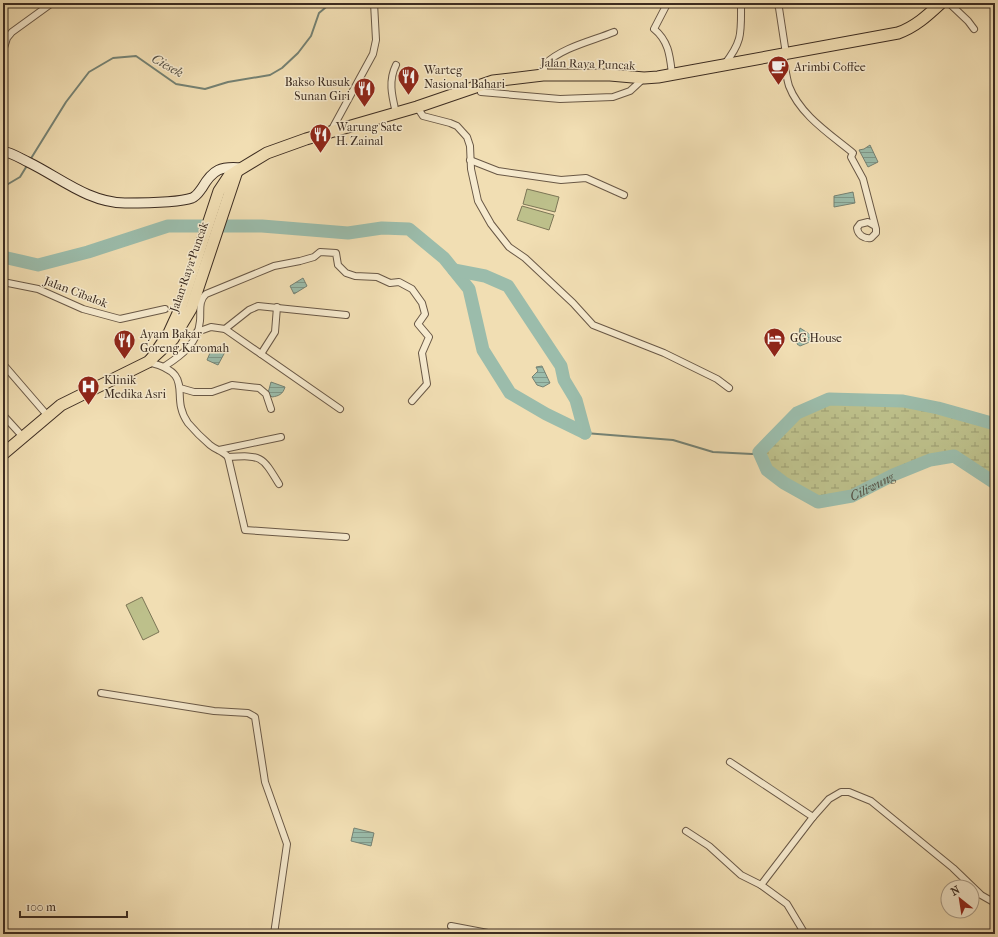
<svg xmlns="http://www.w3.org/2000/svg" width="998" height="937" font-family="'IM FELL French Canon',serif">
<defs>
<pattern id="wetland-marsh" width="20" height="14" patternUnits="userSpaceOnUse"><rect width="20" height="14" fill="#bdc08b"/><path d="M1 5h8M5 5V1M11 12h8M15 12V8" fill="none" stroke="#9b9c71"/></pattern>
<pattern id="water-rules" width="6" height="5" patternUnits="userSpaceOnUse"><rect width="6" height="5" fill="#9bbcab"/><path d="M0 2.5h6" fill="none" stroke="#80998b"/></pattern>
</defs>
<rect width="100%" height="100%" fill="#f1deb3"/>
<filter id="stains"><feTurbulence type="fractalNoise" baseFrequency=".005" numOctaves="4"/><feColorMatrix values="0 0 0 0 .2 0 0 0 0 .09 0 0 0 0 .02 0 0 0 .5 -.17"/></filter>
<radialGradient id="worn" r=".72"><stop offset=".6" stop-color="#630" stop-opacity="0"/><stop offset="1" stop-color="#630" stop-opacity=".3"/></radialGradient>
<g fill="#bdc08b" stroke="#7c7656">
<polygon points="527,189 559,197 555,212 523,204"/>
<polygon points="522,206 554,215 549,230 517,220"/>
<polygon points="142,597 159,632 143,640 126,605"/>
</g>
<polygon fill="url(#wetland-marsh)" stroke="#7c7656" points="829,399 903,401 938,408 995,424 995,483 954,456 930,460 892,475 852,496 818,502 784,483 767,470 759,452 797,413"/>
<g fill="url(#water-rules)" stroke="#758274">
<polygon points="870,145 878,162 868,167 859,150 864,149"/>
<polygon points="853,192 855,203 834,207 834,196"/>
<polygon points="303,278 307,286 294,294 290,286"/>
<polygon points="800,328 814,337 812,341 800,346 797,344"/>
<polygon points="213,346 225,352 218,365 207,360"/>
<polygon points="542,366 550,383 543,387 537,385 532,377 538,371 536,367"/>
<path d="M 271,382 L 285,387 C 283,394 279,396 272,397 L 268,393 Z"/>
<polygon points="354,828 374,833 371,846 351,841"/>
</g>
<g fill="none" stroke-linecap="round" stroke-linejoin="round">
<g stroke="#758274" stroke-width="2">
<polyline points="30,160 66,102 89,72 113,58 136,56 176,84 205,89 228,82 270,75 282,68 298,53 311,36 319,13 331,3"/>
<polyline points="3,187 20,177 28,164"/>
<polyline points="585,433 673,440 713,452 752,454 759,452"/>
</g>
<g stroke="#9bbcab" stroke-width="13">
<polyline points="3,257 38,265 88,252 168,226 262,226 348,233 382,228 409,229 444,258 469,289 483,350 510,393 546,414 585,433"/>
<polyline points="454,270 485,276 508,286 561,366 564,380 576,400 585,433"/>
<path id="s1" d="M 995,424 L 938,408 L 903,401 L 829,399 L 797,413 L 759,452 L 767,470 L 784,483 L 818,502 L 852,496 L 893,475 L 930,460 L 954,456 L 995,483"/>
</g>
<defs>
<g id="street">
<polyline points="777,3 779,8 786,54"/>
<polyline points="949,3 968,21 974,29"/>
<path d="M 667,4 L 654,29 C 669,41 670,57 672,74"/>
<polyline points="3,51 7,38 12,32 52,3"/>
<path d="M 783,55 C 785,65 786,76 789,86 C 800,115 830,134 853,153 L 851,157 L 863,179 L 876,229 L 876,233 L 871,238 C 864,239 858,235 857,228 L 860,224 L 868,222 L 875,226"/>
<path d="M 396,65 C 388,81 392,96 396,113"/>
<path d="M 724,65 C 743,41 741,33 741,3"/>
<path d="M 543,75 L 545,64 C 563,47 592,41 614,32"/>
<polyline points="481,92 560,99 613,97 630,91 644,78"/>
<polyline points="417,107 423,116 450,123 457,126 467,137 470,146 471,169 478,201 491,224 509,247 525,258 573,303 593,325 664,353 717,379 729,388"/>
<polyline points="331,131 373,54 376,40 374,3"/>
<polyline points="470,160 498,171 561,180 586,178 624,195"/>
<polyline points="3,282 38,289 83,309 120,319 165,309"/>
<polyline points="225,329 249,310 258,306 346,315"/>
<polyline points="197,332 211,327 225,329 340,409"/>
<polyline points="261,354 275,332 277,307"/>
<path d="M 148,362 C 198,374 168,395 188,423 C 194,430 203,439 210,445 C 216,450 223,451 228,457 L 245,530 L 346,537"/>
<polyline points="3,364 47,415"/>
<path d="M 165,366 C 182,355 198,343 200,321 C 201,311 198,301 206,294 L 274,266 L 300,261 L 314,257 L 320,252 L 336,253 L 338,265 L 346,273 L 355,276 L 377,277 L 390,283 L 399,282 L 412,289 L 422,303 L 425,314 L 418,324 L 429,337 L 422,353 L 427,384 L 412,401"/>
<polyline points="180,388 194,392 212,392 232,385 259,388 266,394 271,409"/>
<polyline points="3,415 24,438"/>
<polyline points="219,450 281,437"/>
<path d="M 228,457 C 262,455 262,456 279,484"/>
<polyline points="101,693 214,711 248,713 255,717 265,782 287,844 274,934"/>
<polyline points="730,762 813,817"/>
<polyline points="686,831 709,846 741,875 761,885 787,904 805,934"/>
<polyline points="761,885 813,817 829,799 841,792 849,792 871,801 953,868 981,895 995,903"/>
<polyline points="451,926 493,934"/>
</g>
<path id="secondary" d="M 3,151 C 12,153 20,158 28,162 C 59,177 89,203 125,203 C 141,203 178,203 192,198 C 197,196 199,192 202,188 C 213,169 221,166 242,168"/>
<g id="highway">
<path d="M 150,361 L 169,333 L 180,309 L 219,191 L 229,176 L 267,153 L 306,139 L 417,107 L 493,81 L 543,75 L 610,75 L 644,78 L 658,77 L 898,33 C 915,27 927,16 941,3"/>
<polyline points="3,454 61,405 148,362 173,339 191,309 237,171"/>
</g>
</defs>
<use href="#street" stroke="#695846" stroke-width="8"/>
<use href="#secondary" stroke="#3c2c21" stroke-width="11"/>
<use href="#highway" stroke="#3c2c21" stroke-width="13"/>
<use href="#street" stroke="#f6eace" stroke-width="6"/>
<use href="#secondary" stroke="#f6eace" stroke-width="9"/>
<use href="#highway" stroke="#f1deb3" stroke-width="11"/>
</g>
<defs>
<symbol id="cafe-pin" viewBox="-11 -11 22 30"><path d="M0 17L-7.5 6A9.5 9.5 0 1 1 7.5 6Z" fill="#8f2418" stroke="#f6eace"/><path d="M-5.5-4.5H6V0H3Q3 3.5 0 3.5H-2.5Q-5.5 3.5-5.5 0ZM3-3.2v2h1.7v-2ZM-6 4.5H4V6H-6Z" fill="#fff"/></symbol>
<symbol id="restaurant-pin" viewBox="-11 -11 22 30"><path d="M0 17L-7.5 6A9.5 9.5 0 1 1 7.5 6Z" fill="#8f2418" stroke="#f6eace"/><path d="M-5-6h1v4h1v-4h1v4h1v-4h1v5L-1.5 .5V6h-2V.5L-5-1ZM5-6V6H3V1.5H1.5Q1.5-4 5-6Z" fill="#fff"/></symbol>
<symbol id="hotel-pin" viewBox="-11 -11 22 30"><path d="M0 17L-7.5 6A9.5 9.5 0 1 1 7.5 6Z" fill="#8f2418" stroke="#f6eace"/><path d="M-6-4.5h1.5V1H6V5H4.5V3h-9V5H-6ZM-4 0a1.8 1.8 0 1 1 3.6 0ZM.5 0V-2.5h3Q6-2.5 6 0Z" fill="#fff"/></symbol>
<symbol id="hospital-pin" viewBox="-11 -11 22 30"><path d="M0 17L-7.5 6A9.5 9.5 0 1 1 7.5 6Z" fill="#8f2418" stroke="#f6eace"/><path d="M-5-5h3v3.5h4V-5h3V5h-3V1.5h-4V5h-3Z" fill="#fff"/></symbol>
</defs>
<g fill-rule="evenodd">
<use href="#cafe-pin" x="766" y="54" width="25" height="34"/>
<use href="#restaurant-pin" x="396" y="64" width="25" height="34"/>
<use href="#restaurant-pin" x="352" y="76" width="25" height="34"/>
<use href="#restaurant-pin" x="308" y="122" width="25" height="34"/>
<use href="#hotel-pin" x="762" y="326" width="25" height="34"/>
<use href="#restaurant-pin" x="112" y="328" width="25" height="34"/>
<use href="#hospital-pin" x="76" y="374" width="25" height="34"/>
</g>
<g text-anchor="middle" stroke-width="3" stroke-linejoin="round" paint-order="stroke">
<g font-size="12" fill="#3c2c21" stroke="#f6eace">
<text transform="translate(588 64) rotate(2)" y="4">Jalan Raya Puncak</text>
<text transform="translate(189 267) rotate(-71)" y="4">Jalan Raya Puncak</text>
<text transform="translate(76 292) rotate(21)" y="4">Jalan Cibalok</text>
</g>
<g font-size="12" fill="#3c2c21" stroke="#f6eace" text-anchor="start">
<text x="794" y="71">Arimbi Coffee</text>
<text x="424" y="74">Warteg<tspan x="424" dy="14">Nasional Bahari</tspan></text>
<text x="350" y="86" text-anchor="end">Bakso Rusuk<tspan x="350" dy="14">Sunan Giri</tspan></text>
<text x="336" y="131">Warung Sate<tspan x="336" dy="14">H. Zainal</tspan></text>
<text x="140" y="338">Ayam Bakar<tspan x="140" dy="14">Goreng Karomah</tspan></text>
<text x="790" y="342">GG House</text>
<text x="104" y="384">Klinik<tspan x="104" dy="14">Medika Asri</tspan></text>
</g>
<g font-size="13" font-style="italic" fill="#545044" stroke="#f6eace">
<text transform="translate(168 65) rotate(30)" y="5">Ciesek</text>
<text dy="5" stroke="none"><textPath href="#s1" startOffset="395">Ciliwung</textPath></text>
</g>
</g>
<rect width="998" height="937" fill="none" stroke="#f1deb3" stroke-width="16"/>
<rect x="4" y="4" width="990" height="929" fill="none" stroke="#3c2c21" stroke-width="2"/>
<rect x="8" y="8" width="982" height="921" fill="none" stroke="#3c2c21"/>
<g transform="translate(960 899) rotate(330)"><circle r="19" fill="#f6eace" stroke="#ac9e89"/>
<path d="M0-3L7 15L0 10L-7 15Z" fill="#8f2418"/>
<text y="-6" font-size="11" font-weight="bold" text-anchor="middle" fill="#3c2c21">N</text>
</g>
<path d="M20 911v6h107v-6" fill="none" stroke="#3c2c21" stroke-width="2"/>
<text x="26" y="911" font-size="12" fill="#3c2c21" stroke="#f6eace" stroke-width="3" paint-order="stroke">100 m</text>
<rect width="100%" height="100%" filter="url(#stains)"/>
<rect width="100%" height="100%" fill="url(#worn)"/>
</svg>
